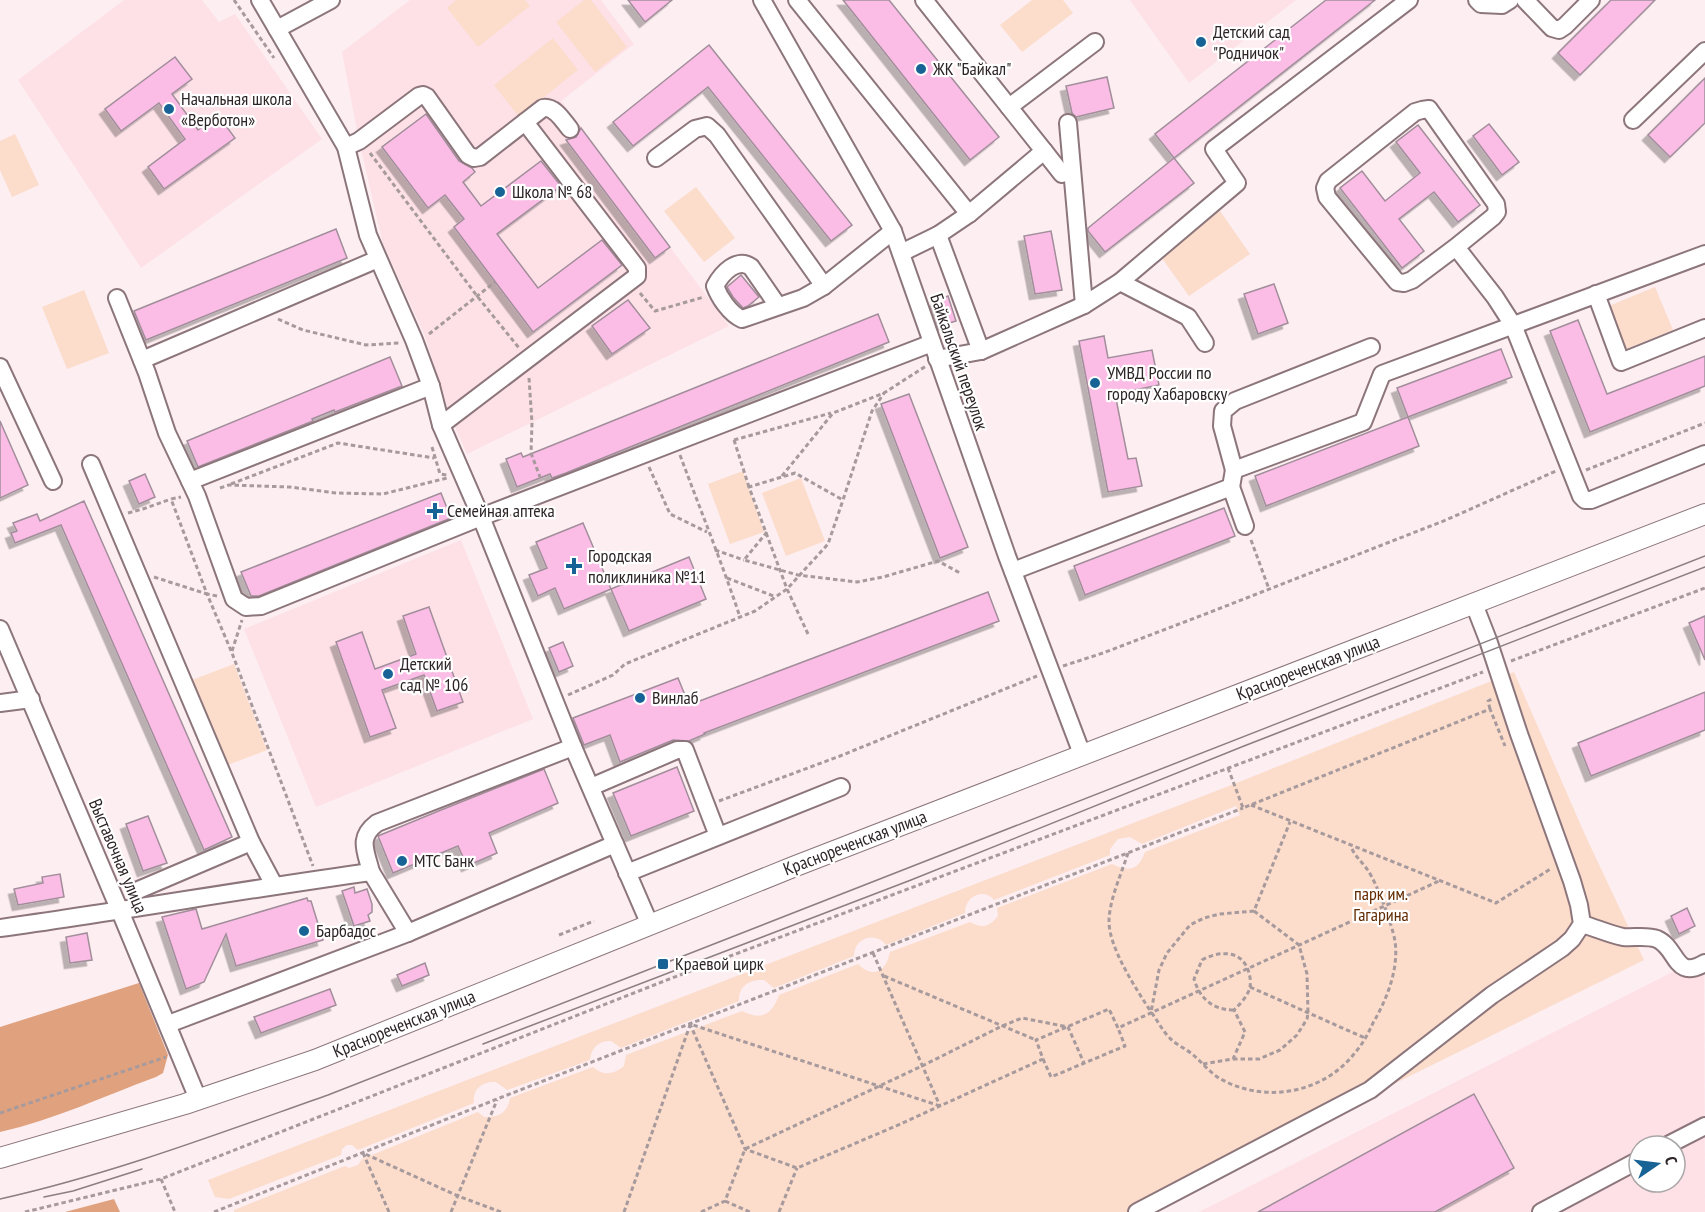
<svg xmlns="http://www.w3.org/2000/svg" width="1705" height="1212" font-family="'PT Sans Narrow',sans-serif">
<defs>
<filter id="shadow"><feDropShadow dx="-5.5" dy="5.5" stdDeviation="0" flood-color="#0004"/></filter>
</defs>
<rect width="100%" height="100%" fill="#fdeef1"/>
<g fill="#fde1e7" fill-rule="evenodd">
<polygon points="124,0 202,0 219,22 235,14 322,139 141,268 18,80"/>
<polygon points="410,0 601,0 634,44 561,101 729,326 467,454 451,418 425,336 383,244 359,141 342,52"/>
<polygon points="1130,0 1296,0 1189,83"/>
<polygon points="461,540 533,719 316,807 244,629"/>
<path d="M 1704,956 L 1705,1212 L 1199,1212 ZM 1639,1146 L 1675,1146 L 1675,1182 L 1639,1182 Z"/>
</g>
<g fill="#fcdccb">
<polygon points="456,0 525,0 530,6 478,47 447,8"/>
<polygon points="584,0 591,0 627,47 595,72 556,22"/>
<polygon points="1032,0 1063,0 1073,13 1022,52 1000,25"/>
<polygon points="553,38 578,70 519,117 494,85"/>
<polygon points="15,134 39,185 12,197 0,170 0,141"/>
<polygon points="696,187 735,238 704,262 664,211"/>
<polygon points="1220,211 1250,254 1189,296 1159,254"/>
<polygon points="1655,287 1673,330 1626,349 1609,306"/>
<polygon points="84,290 109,353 67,369 42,307"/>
<polygon points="743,471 764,532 730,544 708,484"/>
<polygon points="801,478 825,541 786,556 762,493"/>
<polygon points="234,664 267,750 225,766 192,680"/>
<path d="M 1514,672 L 1586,837 L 1644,960 L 1135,1212 L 234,1212 L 234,1210 L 345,1166 L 349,1168 L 358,1165 L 362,1159 L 478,1112 L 484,1117 C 498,1118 508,1113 510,1098 L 593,1067 C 603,1076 613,1075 624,1066 L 626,1055 L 742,1011 C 761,1021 772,1015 779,995 L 858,964 C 873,979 886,972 890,952 L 970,922 C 982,929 989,927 998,916 L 997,908 L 1112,864 C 1129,872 1138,871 1145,852 L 1240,815 L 1236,806 L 1142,844 L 1130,837 L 1118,839 L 1110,849 L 1110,855 L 994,900 C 984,887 964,897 965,913 L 886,945 C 875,931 854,938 854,956 L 774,988 L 764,980 C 750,979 738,986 739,1001 L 621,1048 L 611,1041 C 599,1040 591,1048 590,1060 L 507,1090 L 496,1082 C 482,1081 472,1089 474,1103 L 358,1150 L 352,1145 L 347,1145 L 342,1149 L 341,1155 L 229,1199 L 215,1197 L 208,1180 L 1229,786 Z"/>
</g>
<g fill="#e0a17e">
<path d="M 139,983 L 168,1055 L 163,1073 L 156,1077 C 104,1096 54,1120 0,1132 L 0,1027 Z"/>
<polygon points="114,1199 120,1212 65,1212"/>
</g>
<g fill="#fbbde6" stroke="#a18e9a" stroke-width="1.5" filter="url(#shadow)">
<polygon points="628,0 672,0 645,22"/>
<polygon points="843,0 889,0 999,137 970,160"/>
<polygon points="1326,0 1375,0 1174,158 1155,134"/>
<polygon points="1611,0 1655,0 1580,75 1558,53"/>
<polygon points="709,45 852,225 831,241 708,87 633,146 613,122"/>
<polygon points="175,57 192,79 172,94 198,130 218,115 235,138 164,189 148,167 185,139 159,103 121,131 105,109"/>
<polygon points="1107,77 1114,108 1076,117 1072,113 1066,86"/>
<polygon points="1705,78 1705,123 1670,157 1648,135"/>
<polygon points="426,114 459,161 472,168 475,172 463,182 481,206 541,161 561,186 497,234 538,288 602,240 622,265 533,332 454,227 464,219 445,195 428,208 382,147"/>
<polygon points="1489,124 1519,162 1502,175 1473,136"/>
<polygon points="1418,125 1480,205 1458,222 1434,192 1399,219 1424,251 1402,268 1340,188 1362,171 1385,201 1420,173 1396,142"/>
<polygon points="581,128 670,247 655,258 566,140 576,137"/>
<polygon points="1174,158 1194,183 1105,252 1088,231 1088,228"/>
<polygon points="336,229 347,258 146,340 134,311"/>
<polygon points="1051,231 1062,290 1035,294 1024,236"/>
<polygon points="741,275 759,297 748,306 743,308 733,297 727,287"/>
<polygon points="1274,284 1288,323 1258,334 1244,294"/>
<polygon points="948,296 956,321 943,325 935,301"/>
<polygon points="628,300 650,328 612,354 592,326"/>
<polygon points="878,314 889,342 566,473 552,478 550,474 517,487 506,459 521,453 523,457"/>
<polygon points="1578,320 1607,394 1705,356 1705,386 1590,432 1550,331"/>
<polygon points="1104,336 1108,358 1152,350 1159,385 1115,394 1128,459 1136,458 1142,486 1108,492 1079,341"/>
<polygon points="1501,349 1512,377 1408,417 1397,388"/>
<polygon points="390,357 402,386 335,412 334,410 312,419 313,421 198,467 187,441"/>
<polygon points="909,394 968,547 940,558 881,404"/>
<polygon points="1408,417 1419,446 1266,506 1255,476"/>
<polygon points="0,421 28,485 0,498"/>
<polygon points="145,474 155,497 139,504 129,481"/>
<polygon points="441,493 451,518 259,596 251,596 241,572"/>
<polygon points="84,501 232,837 204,850 61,525 15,543 11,533 17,531 13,523 37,514 40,521"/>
<polygon points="1224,508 1235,536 1085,595 1074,566"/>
<polygon points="583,523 611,589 564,609 555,588 538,596 529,575 547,568 536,542"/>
<polygon points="689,557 706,599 629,631 611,589"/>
<polygon points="988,592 999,621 704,733 705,734 689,741 673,740 620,762 610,735 584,745 573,718 678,678 689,705"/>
<polygon points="429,607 463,702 437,711 424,675 382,690 396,728 370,737 336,642 362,632 375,669 416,654 403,616"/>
<polygon points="1705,616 1705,660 1689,623"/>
<polygon points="563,642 573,666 559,672 549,648"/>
<polygon points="1705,692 1705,730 1591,776 1578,743"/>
<polygon points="677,767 694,811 631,836 613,793"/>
<polygon points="544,769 558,803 489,833 497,853 467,866 458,846 393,873 378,836 441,810"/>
<polygon points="148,816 167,863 143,871 126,824"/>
<polygon points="60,874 64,897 18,905 14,889 43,883 42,877"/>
<polygon points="354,887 355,893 367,889 372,904 372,912 368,915 370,921 354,926 342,891"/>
<polygon points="307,898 308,901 311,901 323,940 236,966 226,934 204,982 186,989 162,917 196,909 202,929"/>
<polygon points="1687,908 1695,926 1679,934 1671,916"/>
<polygon points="87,933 92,960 70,963 66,937"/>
<polygon points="425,963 429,975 402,986 397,975"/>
<polygon points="330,989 336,1005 261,1033 254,1017"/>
<polygon points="1474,1094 1514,1168 1435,1212 1258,1212"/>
</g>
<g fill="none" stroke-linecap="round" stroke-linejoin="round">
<defs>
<g id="minor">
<polyline points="260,0 346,147 368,235 414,340 431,386 441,425 481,517 573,747 650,925"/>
<polyline points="762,0 893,231 1007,556 1082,754"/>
<polyline points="797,0 969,214"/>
<polyline points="1477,0 1481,4 1502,5 1510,0"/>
<polyline points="1525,0 1552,28 1559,30 1565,26 1591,0"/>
<polyline points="277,29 331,0"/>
<polyline points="1009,107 1095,42"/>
<polyline points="1633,120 1705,51"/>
<polyline points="1068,123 1084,305"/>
<path d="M 346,147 L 359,141 L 419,96 L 423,95 L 427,97 L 468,155 L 474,158 L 480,157 L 543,108 C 555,106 563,121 570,129"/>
<polyline points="1044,151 1062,174"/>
<polyline points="656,158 695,129 707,126 717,135 824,286 893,231"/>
<polyline points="938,235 981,351"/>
<polyline points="1456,247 1412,280 1404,283 1397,282 1327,197 1325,188 1328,181 1415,112 1422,110 1429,109 1496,204 1497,212 1493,217 1456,247 1495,297 1513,325 1581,496 1585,500 1591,500 1705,454"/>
<polyline points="901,253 938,235 969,214 1044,151 924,0"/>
<polyline points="1120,282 1188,317 1205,343"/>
<polyline points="1596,294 1621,362 1705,328"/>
<polyline points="117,298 147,373 167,433 197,496 234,599 246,607 261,606 481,517 932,343"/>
<path d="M 778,306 L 751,267 C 737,257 722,273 715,286 C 719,297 730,314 742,319 L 803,298 L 824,286"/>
<polyline points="937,359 981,351 1084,305 1120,282 1237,183 1214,149 1409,0"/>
<polyline points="142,360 378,259"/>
<polyline points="0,367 53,481"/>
<polyline points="441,425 637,276 637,268 525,122"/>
<polyline points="91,464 251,842 136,891"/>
<polyline points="1234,470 1222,426 1223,411 1235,401 1371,347"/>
<polyline points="190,481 431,386"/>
<polyline points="1231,487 1245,526"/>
<polyline points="1013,571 1231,487 1234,470 1363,422 1382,374 1705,254"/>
<polyline points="0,629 120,911 198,1099"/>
<polyline points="0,703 31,699"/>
<polyline points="591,787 677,750 685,750 718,836"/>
<polyline points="251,842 274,885"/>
<path d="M 371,872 C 366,851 357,838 377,823 L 573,747"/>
<polyline points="627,873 841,787"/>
<path d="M 1582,924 C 1596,928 1609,934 1623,937 C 1634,938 1647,935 1657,939 C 1678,948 1674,981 1705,963"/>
<path d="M 0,928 C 124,911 247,889 371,872 L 408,933 L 615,844"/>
<polyline points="171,1023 408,933"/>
<polyline points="1666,1146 1705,1126"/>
<polyline points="1137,1212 1370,1090 1492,995 1562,948 1572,939 1582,924 1579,905 1572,881 1519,734 1488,640 1474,604"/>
<polyline points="1541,1212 1639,1160"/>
</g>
<polyline id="major" points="0,1158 185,1104 315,1060 793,867 1705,514"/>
</defs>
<use href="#minor" stroke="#8c767b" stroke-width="20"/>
<use href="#major" stroke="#8c767b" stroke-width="22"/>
<g stroke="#a79a9d" stroke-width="3" stroke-dasharray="4.5 3" stroke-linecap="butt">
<polyline points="234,0 274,58"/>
<polyline points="370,153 477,296 519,348"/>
<polyline points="640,293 655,311 704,297"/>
<polyline points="278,319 303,330 366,345 400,343"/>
<polyline points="429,334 495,282"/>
<polyline points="529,378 532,423 531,453 540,477"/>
<polyline points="734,440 831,413"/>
<polyline points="734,440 749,487"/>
<polyline points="432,447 440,474 447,475"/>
<path d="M 680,455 C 700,509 722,563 740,617"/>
<polyline points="649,467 670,514 707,532"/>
<polyline points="1586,470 1705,423"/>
<polyline points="782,476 833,413 884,393 926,366"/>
<polyline points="231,484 338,443 434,458"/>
<polyline points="220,488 229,485 290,487 336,493 383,494 447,478"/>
<polyline points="128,513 143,509 171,499"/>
<polyline points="767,532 744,560 798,575 857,582 883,577 938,561 960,573"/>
<polyline points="1251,540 1269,589"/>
<polyline points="715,550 744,560"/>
<polyline points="154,577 207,594 171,499 181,497"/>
<polyline points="727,578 776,597"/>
<polyline points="217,596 207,594 232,653 313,866"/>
<polyline points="808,634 787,589 749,487 795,473 843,500 872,411 884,393"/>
<polyline points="232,651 242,620"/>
<polyline points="1511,661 1705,588"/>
<polyline points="1063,666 1103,653 1208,613 1446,520 1556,471"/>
<polyline points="568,695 613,675 625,664 755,611 787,589 828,544 843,500"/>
<polyline points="1490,709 1488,701 1492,699"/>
<polyline points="1228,768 1243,808 1490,709 1505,746"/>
<polyline points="719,801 840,756 1037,676"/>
<polyline points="1251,805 1496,903 1552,868"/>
<path d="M 1128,853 C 1121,875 1110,898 1109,920 C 1108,947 1137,990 1151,1012"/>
<path d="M 1254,911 L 1220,914 L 1204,918 L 1190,925 L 1167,953 L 1159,970 L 1151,1012 C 1158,1021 1164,1034 1173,1041 C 1179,1046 1186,1049 1192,1054 C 1201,1061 1209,1072 1219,1078 C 1263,1104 1322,1094 1354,1054 C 1362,1045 1368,1034 1373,1023 C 1387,999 1399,969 1395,941 C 1392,924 1377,883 1367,869 C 1361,861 1355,856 1351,847"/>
<polyline points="559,935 594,921"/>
<polyline points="873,953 940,1106"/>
<polyline points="884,976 1036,1040"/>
<polyline points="1250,987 1365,1038"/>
<polyline points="1043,1059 1051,1077 1125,1046 1118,1028"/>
<polyline points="1233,1059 1259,1059 1280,1050 1297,1035 1307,1019 1308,1013 1307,974 1299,945 1254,911 1290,822"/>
<path d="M 1203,1064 L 1233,1059 L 1245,1032 L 1234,1010 C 1240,1004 1248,996 1250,987 C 1251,983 1250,976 1249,973 C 1243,950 1220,950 1202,960 L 1194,979 C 1200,999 1213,1010 1234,1010"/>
<polyline points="940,1106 690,1024 745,1149 797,1168 896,1126 1043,1059 1036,1040 1109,1009 1118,1028 1439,881"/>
<polyline points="0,1113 166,1057"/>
<polyline points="161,1179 175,1212"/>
<polyline points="725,1201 750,1212"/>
<polyline points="25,1212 161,1179 672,978 1483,672"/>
<polyline points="214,1212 497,1099 1243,808"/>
<polyline points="389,1212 363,1153 458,1196 501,1212"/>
<polyline points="451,1212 497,1100"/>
<polyline points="624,1212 690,1025"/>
<polyline points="701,1212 725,1201 745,1149 922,1066 1002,1026 1022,1018 1068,1027 1084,1063"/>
<polyline points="779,1212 797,1168"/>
</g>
<use href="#minor" stroke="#fff" stroke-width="16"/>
<use href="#major" stroke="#fff" stroke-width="20"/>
<g stroke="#8b7f82" stroke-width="1.5">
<polyline points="483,1044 911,880 1244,746 1705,567"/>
<polyline points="44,1197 73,1191 142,1169"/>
<path d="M 0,1199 C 112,1174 220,1133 328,1095 L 1705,556"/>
</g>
</g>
<g fill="#186396" stroke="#fff" stroke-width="2">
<circle cx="1201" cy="42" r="6"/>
<circle cx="921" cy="69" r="6"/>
<circle cx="169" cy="109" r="6"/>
<circle cx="500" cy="192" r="6"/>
<circle cx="1095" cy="383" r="6"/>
<path d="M432 502h6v6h6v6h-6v6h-6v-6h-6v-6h6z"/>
<path d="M571 557h6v6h6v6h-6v6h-6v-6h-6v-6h6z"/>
<circle cx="388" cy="674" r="6"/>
<circle cx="640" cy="698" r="6"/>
<circle cx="402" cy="861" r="6"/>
<circle cx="304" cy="931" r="6"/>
<rect x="657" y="958" width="12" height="12" rx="3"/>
</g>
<g text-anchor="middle" stroke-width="4.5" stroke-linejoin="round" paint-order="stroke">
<g font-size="18" fill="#2d2426" stroke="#fff" text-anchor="start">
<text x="1213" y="38">Детский сад<tspan x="1213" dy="21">"Родничок"</tspan></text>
<text x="933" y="75">ЖК "Байкал"</text>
<text x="181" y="105">Начальная школа<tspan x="181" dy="21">«Верботон»</tspan></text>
<text x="512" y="198">Школа № 68</text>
<text x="1107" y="379">УМВД России по<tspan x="1107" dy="21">городу Хабаровску</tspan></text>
<text x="447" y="517">Семейная аптека</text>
<text x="588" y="562">Городская<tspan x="588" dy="21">поликлиника №11</tspan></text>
<text x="400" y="670">Детский<tspan x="400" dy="21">сад № 106</tspan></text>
<text x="652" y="704">Винлаб</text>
<text x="414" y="867">МТС Банк</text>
<text x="316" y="937">Барбадос</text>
<text x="675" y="970">Краевой цирк</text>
</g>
<g font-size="18" fill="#2d2426" stroke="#fff">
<text transform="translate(959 362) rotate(71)" y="6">Байкальский переулок</text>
<text transform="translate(1308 668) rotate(-21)" y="6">Краснореченская улица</text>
<text transform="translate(855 843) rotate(-21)" y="6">Краснореченская улица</text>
<text transform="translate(118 856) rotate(67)" y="6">Выставочная улица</text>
<text transform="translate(404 1024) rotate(-22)" y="6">Краснореченская улица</text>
</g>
<g font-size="18" fill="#622a00" stroke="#fff">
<text x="1381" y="900">парк им.<tspan x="1381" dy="21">Гагарина</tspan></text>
</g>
</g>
<g transform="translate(1657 1164) rotate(76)"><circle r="28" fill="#ffffff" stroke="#aba7a8" stroke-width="1.5"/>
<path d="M0-4.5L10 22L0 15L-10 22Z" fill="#186396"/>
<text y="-9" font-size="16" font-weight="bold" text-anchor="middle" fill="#2d2426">С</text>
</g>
</svg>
